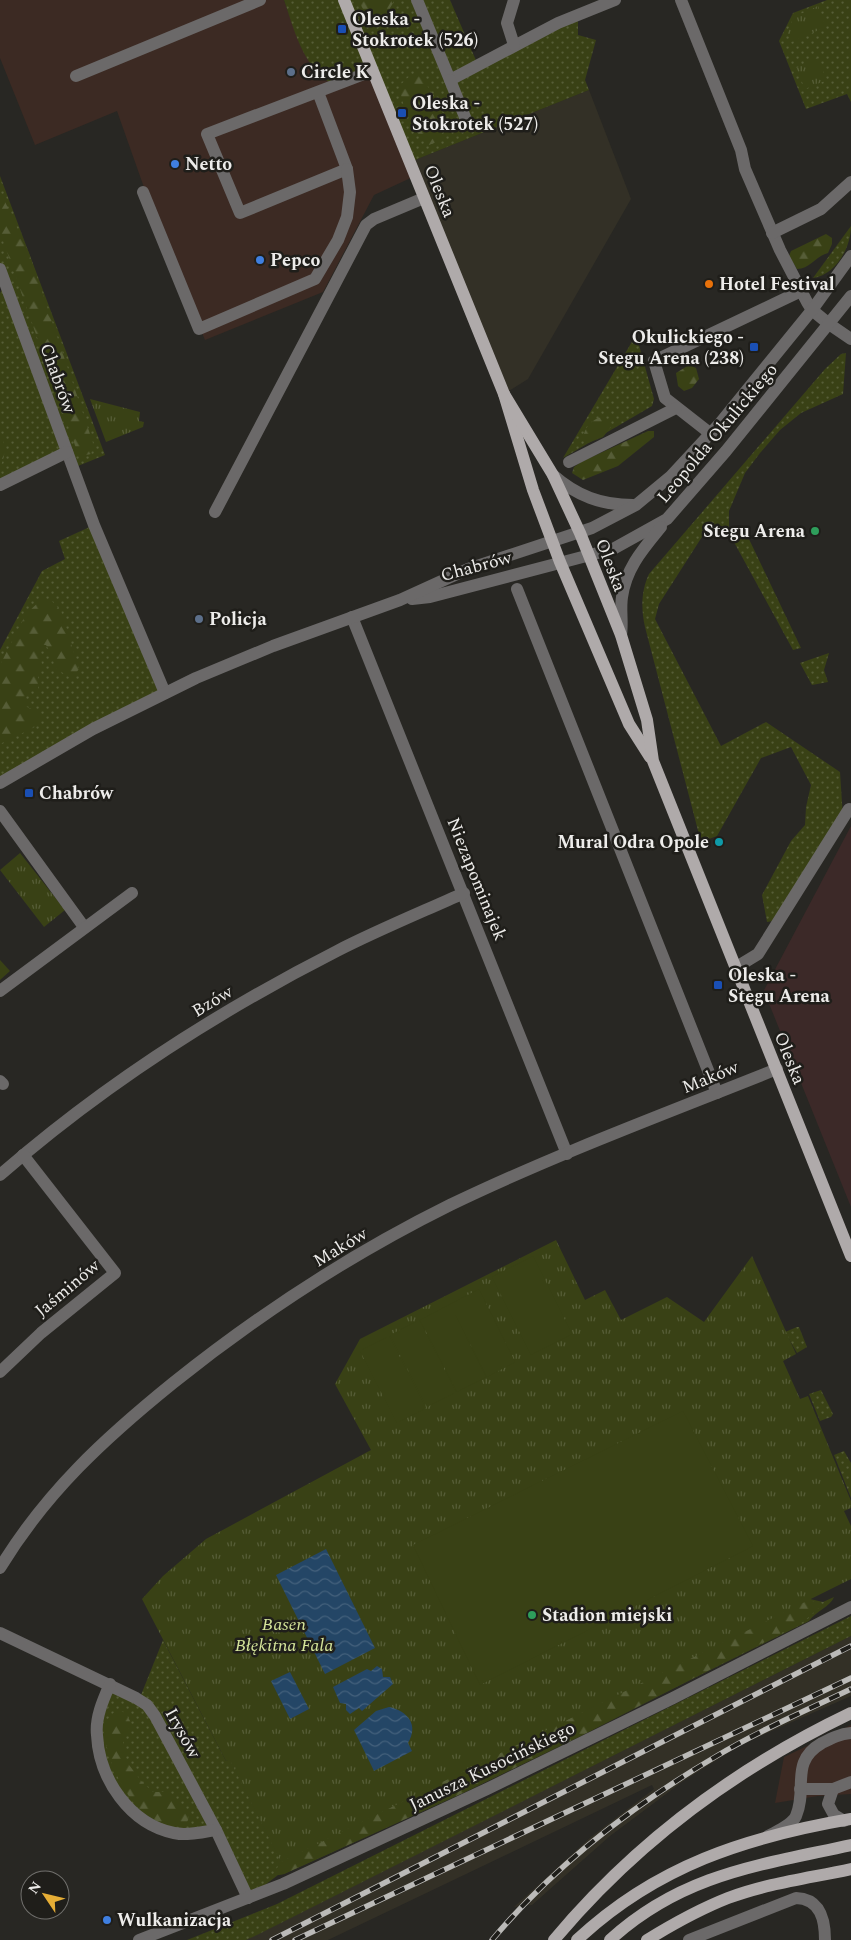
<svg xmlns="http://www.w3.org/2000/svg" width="851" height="1940" font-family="Spectral,serif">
<defs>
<pattern id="grass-dots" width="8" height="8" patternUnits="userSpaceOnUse" patternTransform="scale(1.25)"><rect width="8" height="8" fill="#394115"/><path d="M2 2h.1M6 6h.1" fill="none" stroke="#565d37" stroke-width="1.8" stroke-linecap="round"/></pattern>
<pattern id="forest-firs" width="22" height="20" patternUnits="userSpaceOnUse" patternTransform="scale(1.25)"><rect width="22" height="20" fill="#394115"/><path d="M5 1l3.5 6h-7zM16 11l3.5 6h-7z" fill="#565d37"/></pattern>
<pattern id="park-tufts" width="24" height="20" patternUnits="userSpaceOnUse" patternTransform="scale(1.25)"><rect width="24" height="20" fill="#394115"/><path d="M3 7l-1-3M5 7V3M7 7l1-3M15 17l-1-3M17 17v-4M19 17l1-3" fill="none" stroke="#565d37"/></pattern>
<pattern id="water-waves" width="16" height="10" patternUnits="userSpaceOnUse" patternTransform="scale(1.25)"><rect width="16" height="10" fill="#244666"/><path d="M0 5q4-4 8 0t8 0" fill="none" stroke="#44617c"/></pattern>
</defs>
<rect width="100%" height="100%" fill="#282723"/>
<g fill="#3c2a23">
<polygon points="0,0 284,0 301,47 319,74 324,79 372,71 415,176 374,195 323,292 205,340 164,244 117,111 35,145 0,58"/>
<polygon points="851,1725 851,1794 818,1796 775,1803 784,1757"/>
</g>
<g fill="#333026">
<polygon points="589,90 631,199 528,379 504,394 410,162"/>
<polygon points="851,1636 851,1696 740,1745 682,1782 610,1836 532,1905 514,1907 591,1837 654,1789 652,1785 328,1940 246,1940"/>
</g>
<polygon fill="#3c2928" points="851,826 851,1207 770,1006 761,996"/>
<g fill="url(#grass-dots)">
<path d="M 284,0 L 450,0 L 478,65 L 578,15 L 578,35 L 596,40 L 585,80 L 589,90 L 410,162 L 372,71 L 329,82 C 302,64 294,29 284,0 Z"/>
<polygon points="827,0 851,0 851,102 847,94 806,109 779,41 793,13"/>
<polygon points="0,176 105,455 73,468 67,452 0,485 0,293 5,284 0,269"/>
<path d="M 851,226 C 851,247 836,275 813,278 Z"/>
<polygon points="637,338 654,399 652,406 563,458 633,340"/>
<path d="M 846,353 L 843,394 L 801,413 L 780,430 L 760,453 L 745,473 L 729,511 L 729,533 L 748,537 L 801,648 L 793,650 L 729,533 L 707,529 L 659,604 L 655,619 L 721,746 L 766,722 L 840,772 L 843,818 L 780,920 L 767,922 L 762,895 L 791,841 L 805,825 L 806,807 L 811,785 L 791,747 L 761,758 L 717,836 L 701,842 L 645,627 C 641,609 641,591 649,574 L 825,369 L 841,354 Z"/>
<polygon points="94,525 165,693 0,783 0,650 42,571 65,559 59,541"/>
<polygon points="829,653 824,670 828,682 812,685 800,663"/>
<polygon points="797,1327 799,1327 807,1347 797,1353 785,1332"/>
<polygon points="821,1390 833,1414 831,1417 820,1421 809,1394"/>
<polygon points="844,1451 851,1463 851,1498 834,1455"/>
<path d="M 834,1597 C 831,1606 815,1612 809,1621 L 465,1792 L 284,1874 L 278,1875 L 248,1898 L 216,1830 L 175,1833 L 122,1800 L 97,1735 L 110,1684 L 139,1700 L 163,1640 L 226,1761 L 230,1759 L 281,1861 L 810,1599 L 823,1602 Z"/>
<polygon points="851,1616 851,1636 257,1935 246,1940 187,1940 277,1904"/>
</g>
<g fill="url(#forest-firs)">
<polygon points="358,0 393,0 393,3 383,20 375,24 367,16"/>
<path d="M 412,74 L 421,77 C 435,97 452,116 441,140 L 429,145 C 412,131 403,108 399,86 Z"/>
<polygon points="0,191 29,253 93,443 91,454 81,456 77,451 0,232"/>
<path d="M 826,234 L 832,238 L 832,244 L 828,253 C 816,256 810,269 797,269 L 789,256 L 791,251 Z"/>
<polygon points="689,365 696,368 699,379 692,388 684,391 678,386 676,373"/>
<path d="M 603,417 L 610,421 L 611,427 L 603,437 L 588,443 L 583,440 C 583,429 592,418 603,417 Z"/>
<path d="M 0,431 C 5,444 7,453 0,467 Z"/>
<polygon points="648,431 654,431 654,437 618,466 583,480 572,473 574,467 581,462"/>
<path d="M 42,599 L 50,599 L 61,611 L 79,669 L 72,678 C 65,676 62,671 55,668 L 52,655 L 46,645 L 43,645 L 39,650 L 42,665 L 38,673 L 38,689 L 25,689 L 25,706 L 40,713 L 42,719 L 39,725 L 0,744 L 0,665 L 26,614 Z"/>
<polygon points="810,1599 820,1607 803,1622 581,1736 465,1792 284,1874 278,1875 275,1871 281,1862"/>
<path d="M 118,1710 L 126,1713 L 131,1723 L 123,1743 L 126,1761 L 142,1782 L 153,1792 L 166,1792 L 178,1800 L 189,1818 L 185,1826 C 170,1829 150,1820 139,1809 C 122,1792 86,1725 118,1710 Z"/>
</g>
<g fill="url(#park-tufts)">
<polygon points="818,6 826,27 791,42 787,32 794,17"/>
<polygon points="817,58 827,80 805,89 796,68"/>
<polygon points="90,399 140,412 139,421 144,422 143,427 106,442"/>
<polygon points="20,853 65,910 44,927 0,870"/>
<polygon points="0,960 10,971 0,980"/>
<polygon points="556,1240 585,1300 605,1290 621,1320 667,1297 704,1322 752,1256 796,1354 783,1361 800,1399 808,1396 851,1501 851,1508 844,1511 851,1526 851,1579 281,1862 230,1760 226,1761 142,1599 163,1576 206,1539 371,1450 335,1384 360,1339"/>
</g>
<g fill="#394115">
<polygon points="533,1256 572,1334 531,1355 492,1277"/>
<polygon points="479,1289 515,1362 487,1377 455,1314 486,1377 457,1392 420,1320"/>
<polygon points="419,1320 456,1392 427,1407 390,1335"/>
<polygon points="389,1336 426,1408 397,1423 360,1351"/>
<polygon points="683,1411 753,1546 480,1685 413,1545"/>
</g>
<g fill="url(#water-waves)">
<polygon points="326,1549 375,1648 325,1674 276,1575"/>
<polygon points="377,1666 382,1669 383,1677 390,1677 393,1684 362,1711 359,1708 350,1714 346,1710 346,1704 340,1703 333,1687 367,1669 371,1671"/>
<polygon points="290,1672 309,1709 290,1719 271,1681"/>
<path d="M 389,1707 C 408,1711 419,1725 408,1743 L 412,1751 L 374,1771 L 354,1730 L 376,1711 Z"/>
</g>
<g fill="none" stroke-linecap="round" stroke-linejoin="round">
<g stroke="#6b6969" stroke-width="12">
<polyline points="417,0 450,80 558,23 615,0"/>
<polyline points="514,0 507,23 514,45"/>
<polyline points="681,0 741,150 745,169 780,250 807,302 812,310 829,324 851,339"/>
<polyline points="76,76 260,0"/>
<polyline points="450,80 467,122"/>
<polyline points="318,92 347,169 240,213 207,134 372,71"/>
<polyline points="143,192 199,329 315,279 338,240 347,217 350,192 347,169"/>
<polyline points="772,233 821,209 851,182"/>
<polyline points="0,269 94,525 165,693"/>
<polyline points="711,434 665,398 654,361 801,291"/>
<polyline points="569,462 676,408"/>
<path d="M 553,475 C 577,496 601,505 633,505"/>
<polyline points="0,485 67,452"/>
<polyline points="215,512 366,225 374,219 424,198"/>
<polyline points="517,589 717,1093"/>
<polyline points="412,599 430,597 613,549 667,519 726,451 851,296"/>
<polyline points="352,617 567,1154"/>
<path d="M 621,635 C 623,622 620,610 622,597 C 626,568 643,549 661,527"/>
<polyline points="0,783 93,729 196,678 273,646 400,600 468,569 592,528 636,505 671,476 721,422 812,310 851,256"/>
<polyline points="0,811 84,927"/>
<polyline points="735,968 758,954 849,809"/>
<polyline points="0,991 132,893"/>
<polyline points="0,1081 3,1084"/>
<path d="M 0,1175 C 102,1086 217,1012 337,951 C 378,930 422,912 464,893"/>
<polyline points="0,1372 41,1333 115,1273 23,1155"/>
<path d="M 0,1568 C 46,1492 105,1438 173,1383 C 258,1315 351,1254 450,1205 C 556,1154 667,1113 777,1069"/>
<polyline points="0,1633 136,1698 147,1705 155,1716 216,1830 248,1898"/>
<path d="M 110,1684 C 103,1700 95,1718 97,1735 C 99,1779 130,1824 174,1833 C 188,1836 202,1832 216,1830"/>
<polyline points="800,1789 833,1789 851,1782"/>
<polyline points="833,1789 828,1804 834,1815 844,1821"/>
<path d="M 768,1836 C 777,1831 792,1825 796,1816 C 808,1788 789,1762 822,1743 C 832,1738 840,1734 851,1733"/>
<polyline points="139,1940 283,1884 487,1789 673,1698 851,1607"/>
<path d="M 689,1940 L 796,1898 C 821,1899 825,1920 825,1940"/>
</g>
<g stroke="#afaaaa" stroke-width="12">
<polyline points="344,0 504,394 533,490 560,562 629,724 650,757"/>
<polyline points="504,394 553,475 580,533 621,635 647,720 653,761 851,1256"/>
<path d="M 554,1940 C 636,1842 736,1768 851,1713"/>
<path d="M 577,1940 C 656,1866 746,1837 851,1819"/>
<path d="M 610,1940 C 682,1874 760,1865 851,1845"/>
<path d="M 647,1940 C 673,1924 700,1909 728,1898 C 768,1883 810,1878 851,1869"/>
</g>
<defs>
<g id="rail">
<polyline points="272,1940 851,1646"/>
<polyline points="295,1940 851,1678"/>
<path d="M 492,1940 C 554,1866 632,1806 715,1757 C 758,1731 805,1711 851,1689"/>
</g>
</defs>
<use href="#rail" stroke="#bbbab8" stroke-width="5.5"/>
<use href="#rail" stroke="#1f1e1a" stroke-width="4" stroke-dasharray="11" stroke-linecap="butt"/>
</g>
<g fill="#1a4fb4" stroke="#1f1e1a" stroke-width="2">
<rect x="337" y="24" width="10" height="10" rx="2.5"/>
<rect x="397" y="108" width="10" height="10" rx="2.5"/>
<rect x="749" y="342" width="10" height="10" rx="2.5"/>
<rect x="24" y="788" width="10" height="10" rx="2.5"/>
<rect x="713" y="980" width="10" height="10" rx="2.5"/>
</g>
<g fill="#5c6f8a" stroke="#1f1e1a" stroke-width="2">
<circle cx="291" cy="72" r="5"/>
<circle cx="199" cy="619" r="5"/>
</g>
<g fill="#3f7fe0" stroke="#1f1e1a" stroke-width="2">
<circle cx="175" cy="164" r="5"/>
<circle cx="260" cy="260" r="5"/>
<circle cx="107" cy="1920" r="5"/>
</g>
<circle fill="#e8710a" stroke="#1f1e1a" stroke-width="2" cx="709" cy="284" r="5"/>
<g fill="#2e9e5b" stroke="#1f1e1a" stroke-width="2">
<circle cx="815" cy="531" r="5"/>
<circle cx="532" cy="1615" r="5"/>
</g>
<circle fill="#0f9aa8" stroke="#1f1e1a" stroke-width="2" cx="719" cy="842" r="5"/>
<g text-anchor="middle" stroke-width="5" stroke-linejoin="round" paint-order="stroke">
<g font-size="18" font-weight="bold" fill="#edecea" stroke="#1f1e1a" text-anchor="start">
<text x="352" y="25">Oleska -<tspan x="352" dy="21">Stokrotek (526)</tspan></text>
<text x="301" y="78">Circle K</text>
<text x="412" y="109">Oleska -<tspan x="412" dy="21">Stokrotek (527)</tspan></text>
<text x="185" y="170">Netto</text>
<text x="270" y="266">Pepco</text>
<text x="719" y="290">Hotel Festival</text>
<text x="744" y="343" text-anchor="end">Okulickiego -<tspan x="744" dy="21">Stegu Arena (238)</tspan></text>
<text x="805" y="537" text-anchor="end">Stegu Arena</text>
<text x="209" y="625">Policja</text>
<text x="39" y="799">Chabrów</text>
<text x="709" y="848" text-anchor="end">Mural Odra Opole</text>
<text x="728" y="981">Oleska -<tspan x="728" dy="21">Stegu Arena</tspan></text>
<text x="542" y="1621">Stadion miejski</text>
<text x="117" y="1926">Wulkanizacja</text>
</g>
<g font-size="18" fill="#edecea" stroke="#1f1e1a">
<text transform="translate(440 191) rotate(68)" y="6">Oleska</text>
<text transform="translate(58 378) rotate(70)" y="6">Chabrów</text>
<text transform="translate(717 433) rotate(-50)" y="6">Leopolda Okulickiego</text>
<text transform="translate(611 565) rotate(69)" y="6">Oleska</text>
<text transform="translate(476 566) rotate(-15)" y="6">Chabrów</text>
<text transform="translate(477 879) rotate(68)" y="6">Niezapominajek</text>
<text transform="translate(212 1001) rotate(-31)" y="6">Bzów</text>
<text transform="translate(790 1058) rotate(68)" y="6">Oleska</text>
<text transform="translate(710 1077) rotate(-22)" y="6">Maków</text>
<text transform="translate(340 1247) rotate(-31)" y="6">Maków</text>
<text transform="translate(67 1288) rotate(-40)" y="6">Jaśminów</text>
<text transform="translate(183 1733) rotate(61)" y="6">Irysów</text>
<text transform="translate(492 1766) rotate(-26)" y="6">Janusza Kusocińskiego</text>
</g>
<g font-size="18" font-style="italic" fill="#d5e59a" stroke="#1f1e1a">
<text x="284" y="1630">Basen<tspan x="284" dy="21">Błękitna Fala</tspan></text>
</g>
</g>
<g transform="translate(45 1895) rotate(305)"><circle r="24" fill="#1f1e1a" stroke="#71706d"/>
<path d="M0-4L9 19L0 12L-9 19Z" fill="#e5ad35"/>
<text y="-8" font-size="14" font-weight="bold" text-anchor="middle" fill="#edecea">N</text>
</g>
</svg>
